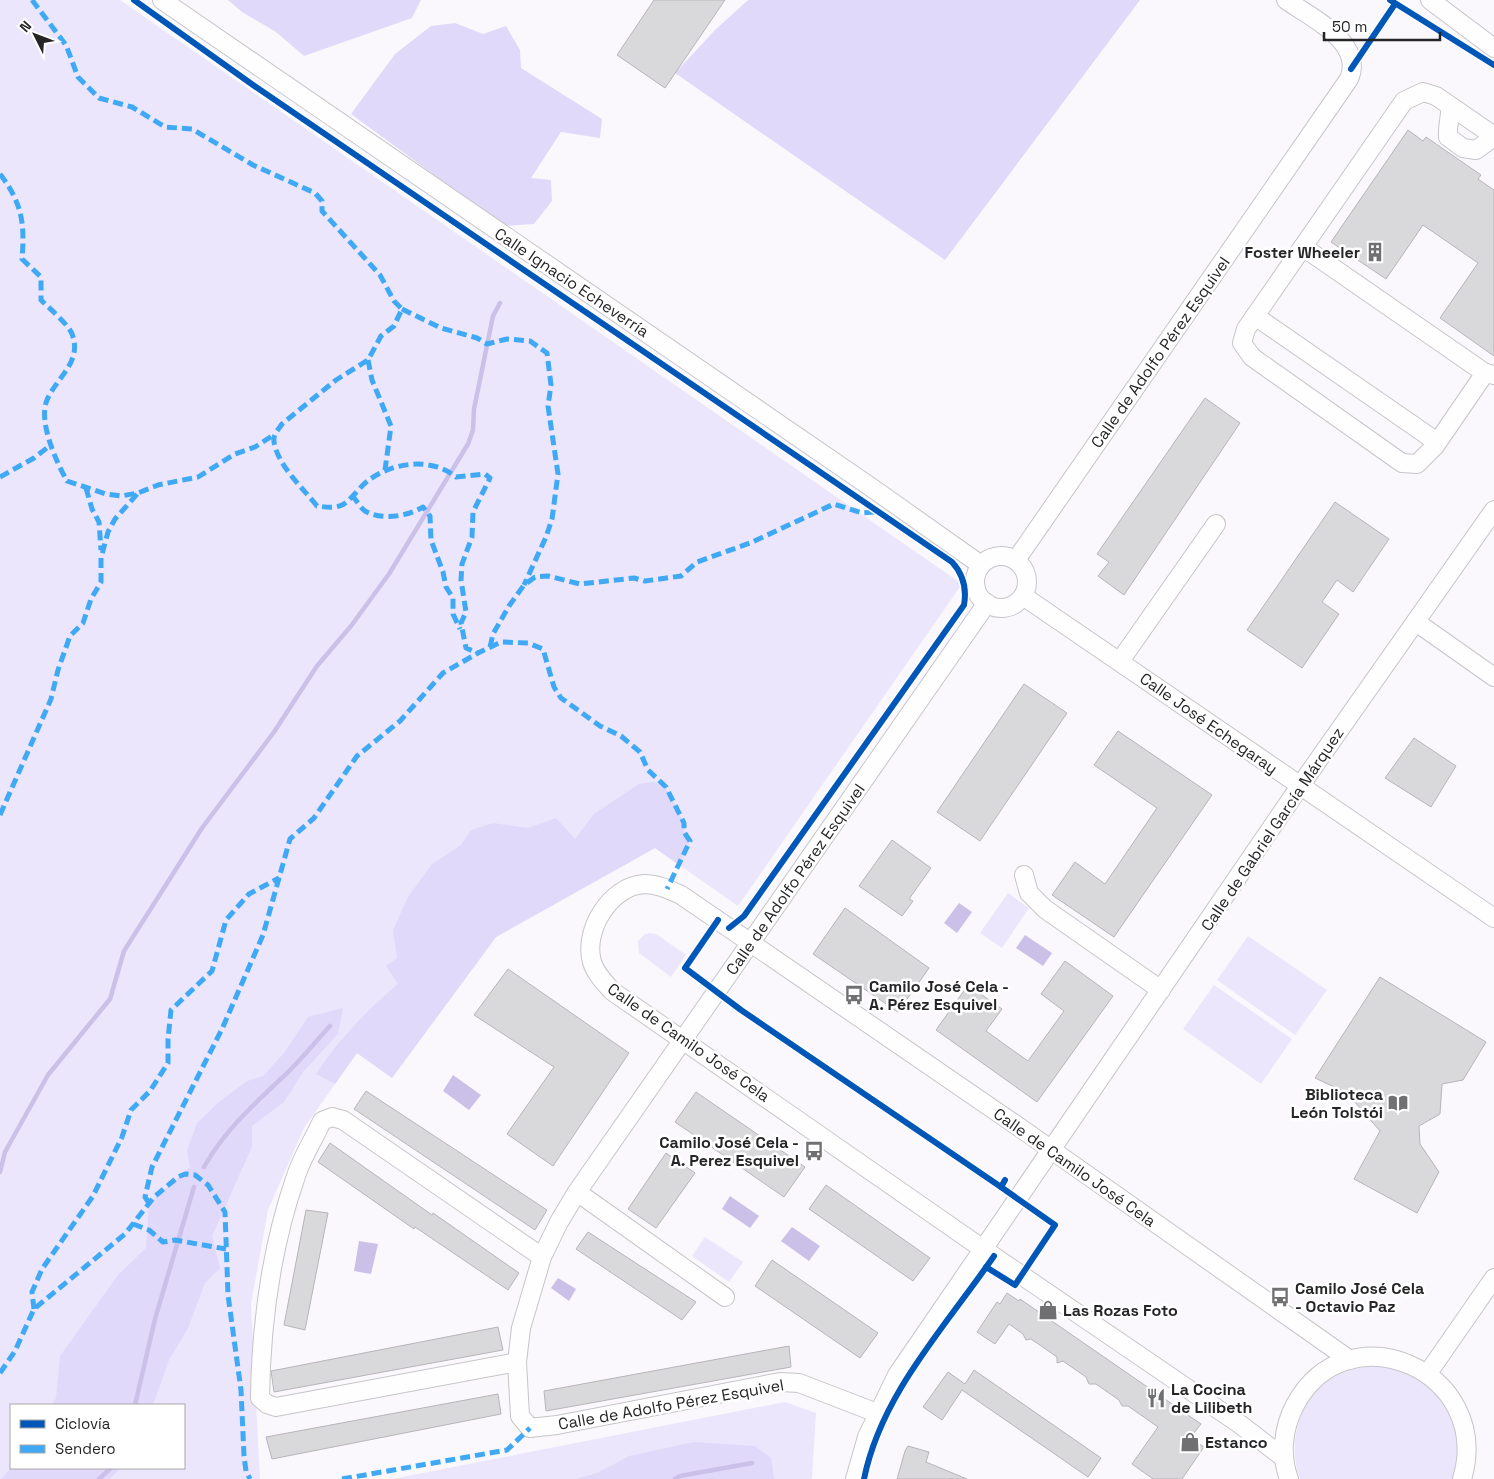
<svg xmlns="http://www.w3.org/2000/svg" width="1494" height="1479" font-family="'Space Grotesk',sans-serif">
<rect width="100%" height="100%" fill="#faf8fd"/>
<g fill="#ebe6fc" fill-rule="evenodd">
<path d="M 0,0 L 120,0 L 962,584 L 738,906 L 655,848 L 496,937 L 392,1078 L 357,1053 L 304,1128 L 268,1210 L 251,1304 L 260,1479 L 0,1479 ZM 11,1405 L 184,1405 L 184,1468 L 11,1468 Z"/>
<polygon points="1008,893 1029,908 1002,948 980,933"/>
<polygon points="650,933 656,934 686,955 671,977 639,953 638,941 645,934"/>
<polygon points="1248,936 1327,990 1295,1035 1217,980"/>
<polygon points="1214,985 1292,1039 1261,1084 1183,1029"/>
<polygon points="705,1237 743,1262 729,1282 692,1256"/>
<path d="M 1379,1365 C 1386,1367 1395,1367 1402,1370 C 1412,1375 1429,1384 1437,1392 C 1458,1415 1465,1451 1452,1479 L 1300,1479 C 1286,1441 1300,1395 1337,1375 C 1350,1368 1365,1367 1379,1365 Z"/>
<polygon points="785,1402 816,1413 812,1479 392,1479"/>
</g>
<g fill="#e1d9fa">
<polygon points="228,0 421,0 412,18 304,56 276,32 242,12"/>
<polygon points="748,0 1140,0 945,260 675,73 715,30"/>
<polygon points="455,23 483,34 506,26 520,50 521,68 602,119 600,138 561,132 531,178 551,180 552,201 534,224 504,226 351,114 395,54 431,26"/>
<path d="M 654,782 L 666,787 L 684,823 L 684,832 L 690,841 L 679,865 L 655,848 L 496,937 L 392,1078 L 357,1053 L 335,1084 L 316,1074 C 338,1040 367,1010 398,984 L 386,966 L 397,958 L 393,930 L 408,897 L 432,864 L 461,845 L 471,830 L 493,823 L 528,828 L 556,818 L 575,839 L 594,814 L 639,784 Z"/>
<polygon points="343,1008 338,1034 303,1072 284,1102 252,1126 252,1147 212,1236 220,1268 205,1283 188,1328 169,1360 153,1405 52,1405 56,1398 60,1356 118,1275 146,1248 149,1203 190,1167 187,1150 197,1123 219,1102 247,1081 263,1076 284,1053 308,1017"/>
<polygon points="694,1442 755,1446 771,1458 774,1479 576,1479 597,1473 629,1456"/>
<polygon points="11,1468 120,1468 110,1479 1,1479"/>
</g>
<g fill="#cac0e8">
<polygon points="959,903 972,912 957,933 944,923"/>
<polygon points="1025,935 1052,953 1043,966 1016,948"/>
<polygon points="453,1075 481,1095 469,1110 443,1091"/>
<polygon points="730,1196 759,1216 750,1228 722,1209"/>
<polygon points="792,1227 820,1246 809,1261 781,1241"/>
<polygon points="359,1241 378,1244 371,1274 354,1271"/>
<polygon points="558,1278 576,1289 569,1301 551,1288"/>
</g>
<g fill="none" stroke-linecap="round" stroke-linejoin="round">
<g stroke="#cac0e8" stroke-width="4.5">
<path d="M 204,1167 C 225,1130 254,1104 285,1075 C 301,1060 315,1042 330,1026"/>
<polyline points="0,1172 5,1152 48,1075 110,999 124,951 202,828 274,732 317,666 351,626 389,574 468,444 473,430 474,409 493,316 500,303"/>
<polyline points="135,1405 155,1319 194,1187"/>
<polyline points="99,1479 111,1468"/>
<polyline points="675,1479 680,1476 752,1463"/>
</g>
</g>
<g fill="#d9d8db" stroke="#b7b5b9">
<polygon points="654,0 725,0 665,88 617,55"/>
<polygon points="1408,130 1423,141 1426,137 1481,175 1478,179 1494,190 1494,356 1440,318 1478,263 1423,225 1386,279 1331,242"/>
<polygon points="1205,398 1240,423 1124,595 1098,576 1109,562 1097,554"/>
<polygon points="1335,502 1389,539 1353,592 1337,580 1322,602 1339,614 1302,668 1247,630"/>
<polygon points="1024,684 1067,713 980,841 937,812"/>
<polygon points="1118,731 1212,795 1114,937 1052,895 1075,862 1105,884 1157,808 1094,765"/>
<polygon points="1414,738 1456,766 1431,807 1385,778"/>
<polygon points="892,840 931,868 909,899 913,901 902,916 859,886"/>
<polygon points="845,908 929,968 898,1012 813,954"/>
<polygon points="1065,961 1113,996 1037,1102 936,1030 968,985 1002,1009 986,1031 1028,1061 1064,1011 1041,994"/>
<polygon points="508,969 629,1053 553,1166 507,1134 554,1067 474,1015"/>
<polygon points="1380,977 1486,1042 1463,1080 1442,1084 1440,1114 1419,1126 1420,1144 1439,1172 1417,1213 1354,1179 1380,1131 1347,1093 1315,1078"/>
<polygon points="366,1091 547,1210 535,1230 354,1109"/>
<polygon points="696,1092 805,1167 784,1197 675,1122"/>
<polygon points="330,1143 432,1215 433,1213 519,1273 508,1290 415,1227 414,1229 318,1162"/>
<polygon points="666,1153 695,1173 656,1228 628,1209"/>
<polygon points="826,1185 930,1258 913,1281 809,1209"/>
<polygon points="306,1210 328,1213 305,1330 284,1325"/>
<polygon points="588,1232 696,1302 682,1320 576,1249"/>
<polygon points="772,1260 878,1333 860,1358 755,1286"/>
<polygon points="1007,1293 1019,1301 1020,1299 1201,1424 1190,1438 1204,1447 1182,1479 1153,1479 1132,1464 1158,1427 1128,1406 1122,1406 1119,1400 1096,1384 1089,1384 1086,1377 1063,1361 1057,1363 1057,1357 1031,1339 1026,1340 1023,1334 1009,1324 995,1344 977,1332 997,1302 1000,1304"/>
<polygon points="498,1327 503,1350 274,1392 271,1371"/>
<polygon points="789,1346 791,1367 546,1411 544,1391"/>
<polygon points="974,1370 1101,1458 1088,1477 962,1390 942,1420 923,1407 948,1372 965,1384"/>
<polygon points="498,1394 501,1414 272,1459 266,1437"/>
<polygon points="908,1446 929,1452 926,1462 967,1479 897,1479 905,1451"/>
</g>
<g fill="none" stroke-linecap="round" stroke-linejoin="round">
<defs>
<g id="minor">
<polyline points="162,0 875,490 981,565"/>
<polyline points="1430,0 1494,48"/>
<path d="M 1450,106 C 1451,117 1447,125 1448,137 L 1463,148 L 1476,150 L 1494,137"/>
<polyline points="1494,136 1436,96 1423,92 1404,101 1246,329 1242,343 1252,357 1402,463 1417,464 1435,446 1485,373 1494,375"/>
<polyline points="1303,247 1485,373"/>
<polyline points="1255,316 1437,442"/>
<circle cx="1001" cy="582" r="26"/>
<path d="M 1016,560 L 1349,79 C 1365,42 1310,17 1286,0"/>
<polyline points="1023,596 1494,918"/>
<polyline points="1416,622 1494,677"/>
<polyline points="1120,661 1216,524"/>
<polyline points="1024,875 1029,893 1045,909 1161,990"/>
<polyline points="577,1192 725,1297"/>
<polyline points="542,1257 559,1222 577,1192 987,603"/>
<path d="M 517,1362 L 276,1407 L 267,1404 L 260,1398 C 261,1322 271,1248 296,1176 C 302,1157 314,1139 322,1121 L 332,1117 L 343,1120 L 542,1257 L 521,1328 L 517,1362 L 520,1416 L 530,1428 L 557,1425 L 780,1382 L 799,1383 L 877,1413"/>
<polyline points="1428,1373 1494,1278"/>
<path d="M 1284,1458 L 1241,1425 L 983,1249 L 612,991 C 605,983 595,973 592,962 C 583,931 610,886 644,884 C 658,884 670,890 681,895 L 1019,1127 L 1350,1360"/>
<polyline points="855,1479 867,1437 897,1375 1300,786 1494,510"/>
<path d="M 1289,1479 C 1280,1455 1283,1428 1295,1405 C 1348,1307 1494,1372 1462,1479"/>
</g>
</defs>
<use href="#minor" stroke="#c6c5c8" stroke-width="20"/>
<use href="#minor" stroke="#fefeff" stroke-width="18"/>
<g stroke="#3fa9f5" stroke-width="5" stroke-dasharray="10 5" stroke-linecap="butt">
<path d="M 32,0 L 66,45 L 78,77 L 99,98 L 132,107 L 165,127 L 192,129 L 253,165 L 315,193 L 322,201 L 322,211 L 380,275 L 394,301 L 402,309 L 394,326 L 381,336 L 368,360 L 336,380 L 282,424 C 278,430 273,434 274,442 C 278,466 303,488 317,506 C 326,507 335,509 344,504 C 353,498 360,486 369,480 C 393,462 432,457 456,477 L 485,474 L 490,478 L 473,512 L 472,537 L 462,564 L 461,580 L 466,612 L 461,623 L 466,648 L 478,653"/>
<path d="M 0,174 C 22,203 25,223 22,259 L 41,277 L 41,300 C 49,308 69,325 72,334 C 83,362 56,378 47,400 C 38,422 56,461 67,481 L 106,494 L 121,496 L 138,493 L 158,485 L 198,477 L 235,454 L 255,447 L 275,434"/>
<polyline points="402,309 441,328 477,338 487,344 507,339 530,341 547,353 551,385 548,406 558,474 552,519 546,537 524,585"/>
<polyline points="368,360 372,380 391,426 385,470"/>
<polyline points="0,477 34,458 52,444"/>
<polyline points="86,488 92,509 99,522 101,550"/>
<path d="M 352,495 C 356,500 360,507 365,511 C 382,521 408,516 423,507 L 430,516 L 431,540 L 443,572 L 446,587 L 453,598 L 453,614 L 460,629"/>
<polyline points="490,647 493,634 509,606 524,585 535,577 548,576 580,584 634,578 645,581 681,576 697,562 750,543 834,504 862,513 876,512"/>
<polyline points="0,815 51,699 58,670 70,636 83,623 91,599 101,582 101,558 108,532 115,519 138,493"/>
<polyline points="149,1203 145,1197 152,1167 222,1029 263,935 290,839 314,818 357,756 400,721 443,673 478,653 501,642 528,643 543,649 554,687 561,698 600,726 621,736 640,752 648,770 666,787 684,823 684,832 690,841 667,889"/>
<polyline points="133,1224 149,1230 163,1242 175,1240 226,1249"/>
<polyline points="34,1309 32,1292 42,1269 93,1196 122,1137 131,1110 150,1091 168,1063 168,1039 171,1010 212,971 226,920 249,894 279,878"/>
<polyline points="0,1373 15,1351 34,1309 125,1234 154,1197 178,1177 185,1174 195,1175 208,1185 225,1212 228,1295 241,1390 244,1456 246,1471 250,1479"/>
<polyline points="342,1479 507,1450 530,1428"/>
</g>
<defs>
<g id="cycleway">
<path d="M 134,0 L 253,85 L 952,562 C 963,574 967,588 964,605 L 744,916 L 729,928"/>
<polyline points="1390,0 1494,65"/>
<polyline points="1351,69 1395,4"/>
<polyline points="718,920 685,968 741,1010 1001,1187 1005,1180"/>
<polyline points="986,1267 1015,1285 1055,1225 1001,1187"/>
<path d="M 864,1479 C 881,1394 946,1326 994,1256"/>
</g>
</defs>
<use href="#cycleway" stroke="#fff" stroke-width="9"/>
<use href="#cycleway" stroke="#0057b8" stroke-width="6"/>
</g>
<defs>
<symbol id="building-bare" viewBox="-9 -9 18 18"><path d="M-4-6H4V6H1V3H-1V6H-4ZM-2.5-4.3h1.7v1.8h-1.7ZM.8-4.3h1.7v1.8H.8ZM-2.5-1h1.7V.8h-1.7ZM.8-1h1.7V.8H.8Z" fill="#706f72" stroke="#fff" stroke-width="2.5" paint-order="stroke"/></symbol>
<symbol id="bus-bare" viewBox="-9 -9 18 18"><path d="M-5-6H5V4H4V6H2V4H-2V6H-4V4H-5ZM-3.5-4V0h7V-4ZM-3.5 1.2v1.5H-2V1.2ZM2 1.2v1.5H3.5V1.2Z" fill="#706f72" stroke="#fff" stroke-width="2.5" paint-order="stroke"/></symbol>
<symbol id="library-bare" viewBox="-9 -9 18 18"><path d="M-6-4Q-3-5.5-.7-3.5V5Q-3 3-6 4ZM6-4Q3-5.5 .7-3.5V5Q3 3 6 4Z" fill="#706f72" stroke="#fff" stroke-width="2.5" paint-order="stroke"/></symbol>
<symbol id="shop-bare" viewBox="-9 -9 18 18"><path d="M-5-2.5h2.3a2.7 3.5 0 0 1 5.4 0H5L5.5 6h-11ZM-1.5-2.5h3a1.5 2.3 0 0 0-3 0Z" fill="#706f72" stroke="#fff" stroke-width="2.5" paint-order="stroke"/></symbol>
<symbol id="restaurant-bare" viewBox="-9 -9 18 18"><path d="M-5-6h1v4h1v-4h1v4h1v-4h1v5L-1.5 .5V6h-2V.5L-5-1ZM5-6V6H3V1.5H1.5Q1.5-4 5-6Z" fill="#706f72" stroke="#fff" stroke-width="2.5" paint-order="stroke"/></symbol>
</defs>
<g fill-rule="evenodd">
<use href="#building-bare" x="1361" y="238" width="28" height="28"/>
<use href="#bus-bare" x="840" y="981" width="28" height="28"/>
<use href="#library-bare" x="1384" y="1089" width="28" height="28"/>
<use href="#bus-bare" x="800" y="1137" width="28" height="28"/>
<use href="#bus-bare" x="1266" y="1283" width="28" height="28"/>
<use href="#shop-bare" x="1034" y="1296" width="28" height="28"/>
<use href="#restaurant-bare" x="1142" y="1384" width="28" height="28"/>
<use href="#shop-bare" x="1176" y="1428" width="28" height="28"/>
</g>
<g text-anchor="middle" stroke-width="5" stroke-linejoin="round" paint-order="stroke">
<g font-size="16" font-weight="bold" fill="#252527" stroke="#fff" text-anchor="start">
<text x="1360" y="258" text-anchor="end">Foster Wheeler</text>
<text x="869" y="992">Camilo José Cela -<tspan x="869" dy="18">A. Pérez Esquivel</tspan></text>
<text x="1383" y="1100" text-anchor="end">Biblioteca<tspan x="1383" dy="18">León Tolstói</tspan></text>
<text x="799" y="1148" text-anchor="end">Camilo José Cela -<tspan x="799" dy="18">A. Perez Esquivel</tspan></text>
<text x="1295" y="1294">Camilo José Cela<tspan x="1295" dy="18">- Octavio Paz</tspan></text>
<text x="1063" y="1316">Las Rozas Foto</text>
<text x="1171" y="1395">La Cocina<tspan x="1171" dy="18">de Lilibeth</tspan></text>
<text x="1205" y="1448">Estanco</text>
</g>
<g font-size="16" fill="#252527" stroke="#fff">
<text transform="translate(572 282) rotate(34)" y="6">Calle Ignacio Echeverría</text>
<text transform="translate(1160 352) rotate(-55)" y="6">Calle de Adolfo Pérez Esquivel</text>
<text transform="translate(1209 723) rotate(35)" y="6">Calle José Echegaray</text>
<text transform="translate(1272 829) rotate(-56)" y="6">Calle de Gabriel García Márquez</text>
<text transform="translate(795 879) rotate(-55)" y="6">Calle de Adolfo Pérez Esquivel</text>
<text transform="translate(689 1042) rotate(35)" y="6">Calle de Camilo José Cela</text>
<text transform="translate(1075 1167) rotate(35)" y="6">Calle de Camilo José Cela</text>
<text transform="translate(671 1404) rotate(-10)" y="6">Calle de Adolfo Pérez Esquivel</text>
</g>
</g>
<rect x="10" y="1404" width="175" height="65" fill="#ffffff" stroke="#a8a8a9"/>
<rect x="20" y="1420" width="25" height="8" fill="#0057b8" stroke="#a8a8a9"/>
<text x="55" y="1429" font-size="15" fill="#252527">Ciclovía</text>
<rect x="20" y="1445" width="25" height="8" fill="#3fa9f5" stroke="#a8a8a9"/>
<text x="55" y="1454" font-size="15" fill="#252527">Sendero</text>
<g transform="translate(35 35) rotate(312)" stroke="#ffffff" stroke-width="4" paint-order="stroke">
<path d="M0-4L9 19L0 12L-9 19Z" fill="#252527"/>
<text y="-8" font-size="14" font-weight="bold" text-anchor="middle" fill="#252527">N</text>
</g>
<path d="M1324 32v8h116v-8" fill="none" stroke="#252527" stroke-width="2.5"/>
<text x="1332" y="32" font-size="15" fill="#252527" stroke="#ffffff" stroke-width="4" paint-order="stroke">50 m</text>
</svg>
